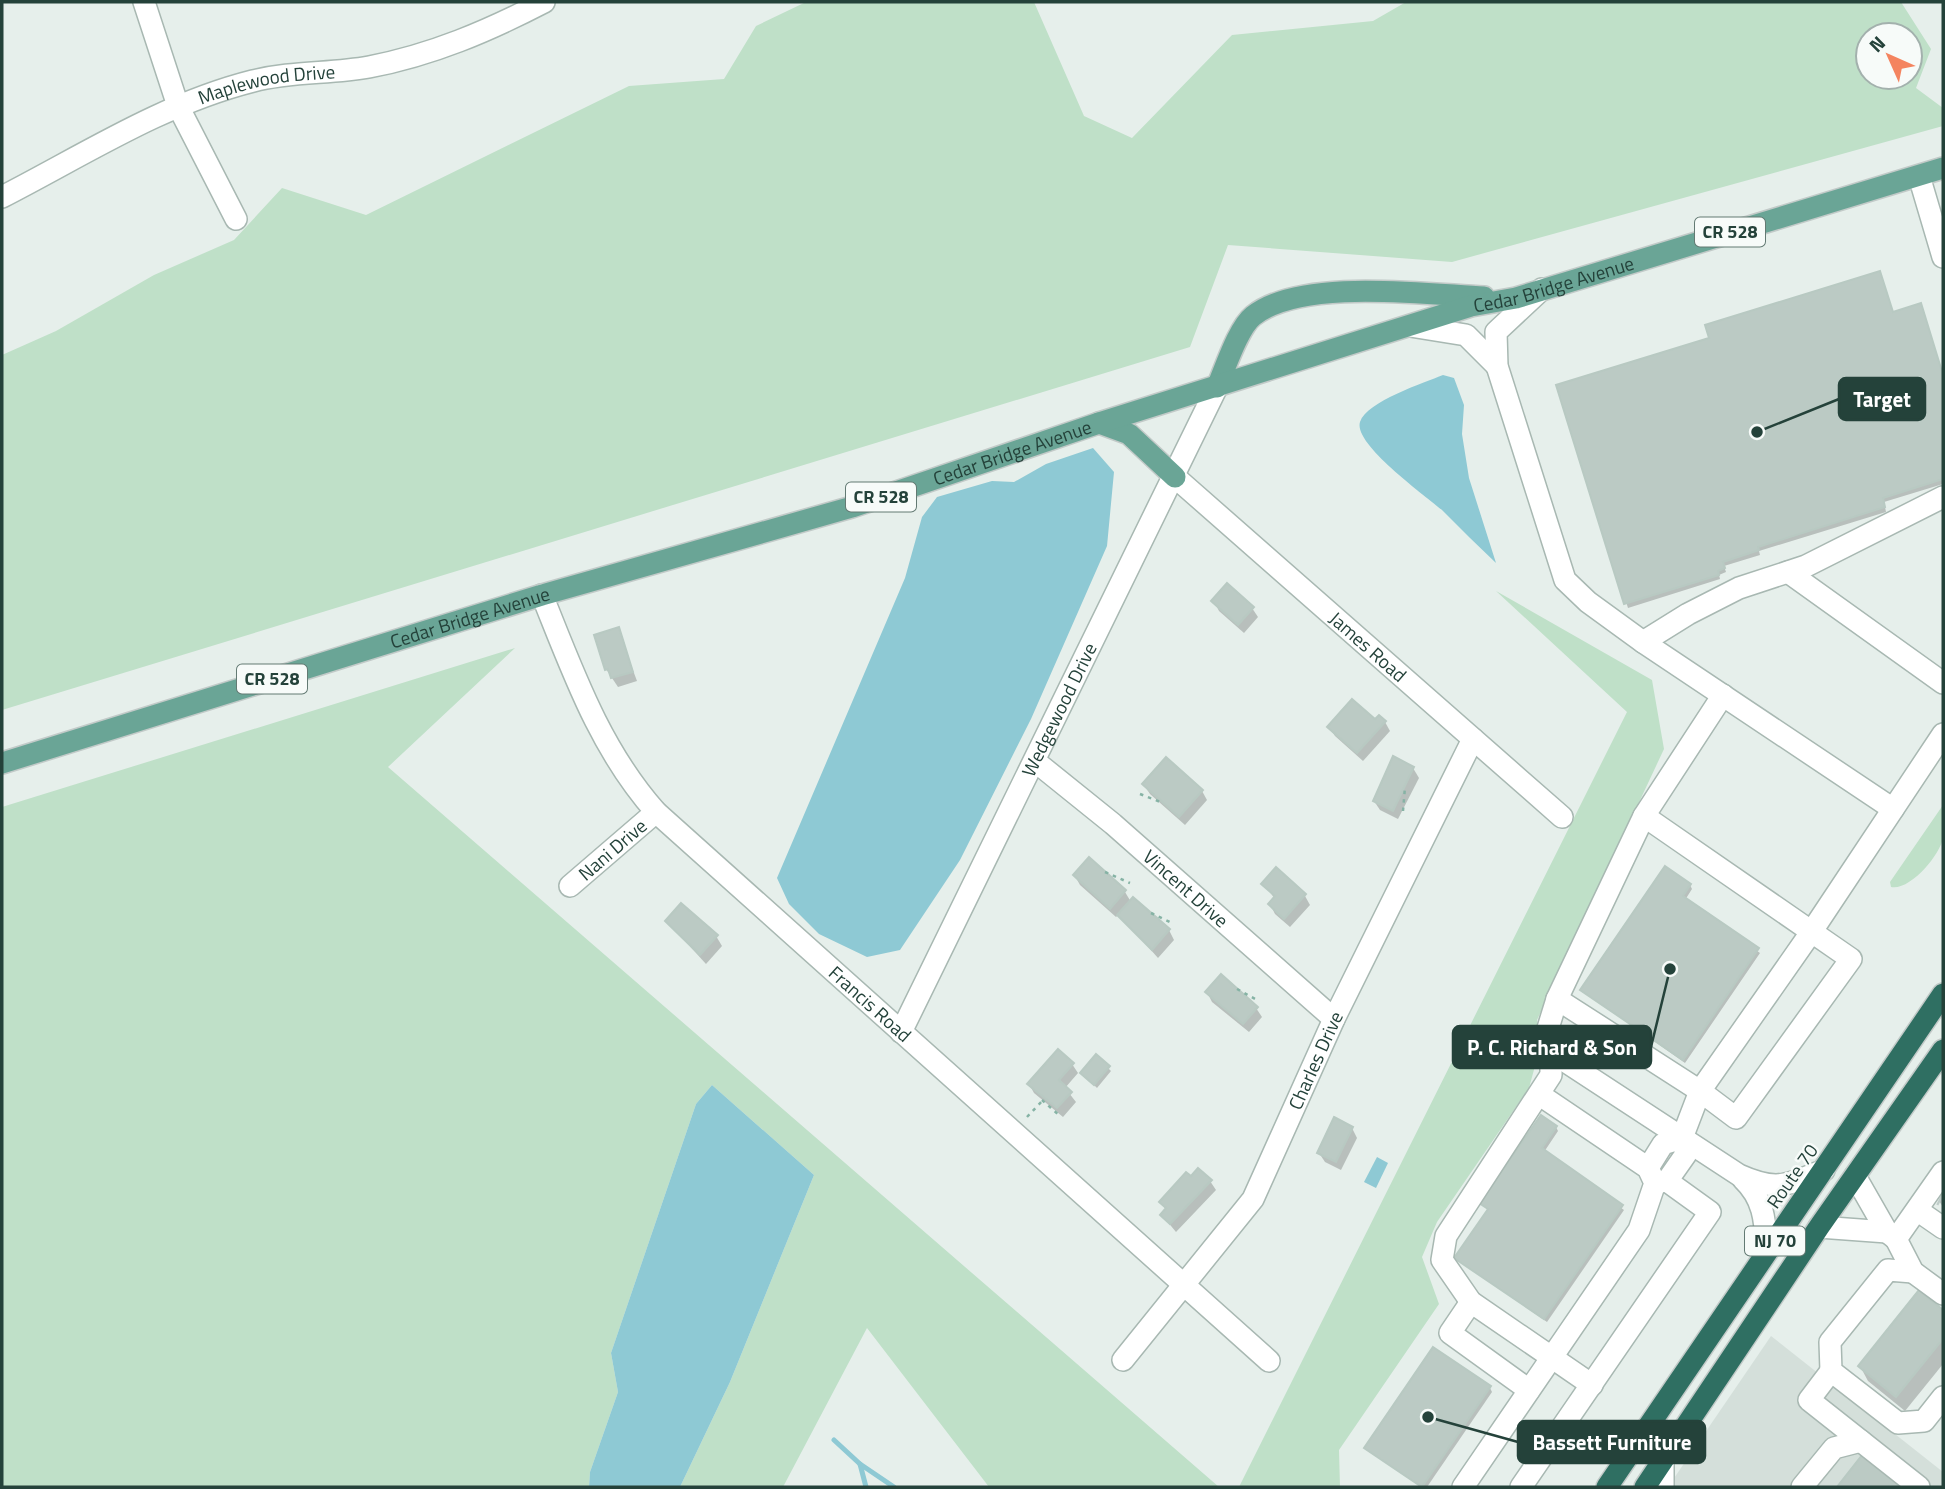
<svg xmlns="http://www.w3.org/2000/svg" width="1945" height="1489" font-family="'Titillium Web',sans-serif">
<rect width="100%" height="100%" fill="#e6efeb"/>
<polygon fill="#d4dfda" points="1771,1336 1943,1472 1943,1487 1668,1487"/>
<g fill="#bfe0c8" fill-rule="evenodd">
<path d="M 806,2 L 1034,2 L 1084,116 L 1132,138 L 1232,35 L 1373,21 L 1406,2 L 1901,2 L 1931,49 L 1916,88 L 1943,108 L 1943,126 L 1452,262 L 1228,245 L 1190,347 L 2,710 L 2,355 L 56,331 L 154,275 L 234,240 L 282,188 L 366,215 L 629,86 L 724,79 L 756,26 ZM 1868,35 L 1910,35 L 1910,77 L 1868,77 Z"/>
<polygon points="1496,591 1652,680 1664,749 1537,1020 1538,1055 1529,1088 1437,1222 1422,1257 1439,1304 1339,1450 1340,1487 1239,1487 1627,712"/>
<polygon points="515,648 388,767 1219,1487 989,1487 867,1328 783,1487 680,1487 730,1382 814,1175 712,1085 696,1104 611,1353 618,1392 590,1472 589,1487 2,1487 2,807"/>
<path d="M 1943,805 C 1943,815 1945,828 1943,838 C 1940,855 1910,891 1891,887 L 1890,882 Z"/>
</g>
<g fill="#8ec9d4">
<path d="M 1443,375 L 1454,378 L 1464,405 L 1462,434 L 1469,478 L 1496,563 C 1478,546 1460,528 1442,510 C 1426,496 1353,444 1360,422 C 1367,401 1424,383 1443,375 Z"/>
<polygon points="1093,448 1114,472 1107,546 1031,719 960,860 900,950 867,957 819,934 789,904 777,878 905,578 922,517 937,497 992,481 1014,482 1046,464"/>
<polygon points="712,1085 814,1175 730,1382 680,1487 589,1487 590,1472 618,1392 611,1353 696,1104"/>
<polygon points="1377,1157 1388,1163 1376,1188 1364,1182"/>
</g>
<g fill="#0003">
<polygon points="1923,309 1943,376 1943,484 1884,502 1886,512 1759,551 1760,555 1724,566 1726,572 1719,575 1720,579 1628,608 1559,386"/>
<polygon points="1214,601 1252,608 1258,617 1244,633 1219,611"/>
<polygon points="618,630 637,681 618,687 606,669"/>
<polygon points="1375,722 1385,722 1390,731 1363,761 1335,736 1329,727"/>
<polygon points="1413,768 1419,778 1398,819 1380,810 1374,801"/>
<polygon points="1144,785 1202,791 1207,800 1185,825 1150,794"/>
<polygon points="1089,860 1125,892 1131,902 1169,930 1174,940 1158,958 1119,914 1116,917 1080,885 1075,876"/>
<polygon points="1276,870 1305,896 1310,905 1290,927 1275,914 1270,904 1275,899 1264,884"/>
<polygon points="1690,885 1692,889 1685,900 1760,953 1685,1063 1582,990"/>
<polygon points="667,921 716,936 722,946 706,964"/>
<polygon points="1207,992 1256,1008 1262,1017 1249,1032 1212,1002"/>
<polygon points="1096,1056 1111,1071 1097,1088 1082,1073"/>
<polygon points="1072,1064 1078,1073 1065,1088 1076,1102 1063,1117 1034,1093 1029,1084"/>
<polygon points="1556,1127 1558,1131 1544,1152 1624,1210 1547,1322 1456,1258 1489,1211 1481,1203"/>
<polygon points="1352,1128 1357,1138 1341,1170 1325,1162 1319,1153"/>
<polygon points="1191,1179 1210,1181 1216,1190 1176,1232 1162,1215 1166,1210 1161,1202"/>
<polygon points="1943,1194 1943,1207 1939,1201"/>
<polygon points="1919,1293 1943,1312 1943,1364 1905,1411 1868,1381 1860,1366"/>
<polygon points="1490,1388 1492,1392 1427,1487 1421,1487 1366,1448"/>
</g>
<g fill="none" stroke-linecap="round" stroke-linejoin="round">
<g stroke="#8ec9d4" stroke-width="5">
<polyline points="834,1440 860,1464 866,1487"/>
<polyline points="860,1464 894,1487"/>
</g>
</g>
<g fill="#bbcac4" stroke="#b8c9c2" stroke-width="2">
<polygon points="1880,271 1893,312 1921,303 1943,375 1943,479 1883,498 1885,507 1758,547 1759,550 1723,562 1725,568 1718,571 1719,575 1624,604 1556,385 1709,338 1705,325"/>
<polygon points="1227,583 1254,607 1238,625 1211,601"/>
<polygon points="619,627 633,672 611,678 608,669 605,670 594,635"/>
<polygon points="1352,699 1375,719 1379,715 1386,721 1357,753 1327,727"/>
<polygon points="1393,756 1414,767 1393,811 1373,801"/>
<polygon points="1166,757 1203,790 1179,817 1142,784"/>
<polygon points="1089,857 1126,890 1110,909 1073,875"/>
<polygon points="1665,866 1691,884 1683,896 1759,948 1683,1060 1580,990"/>
<polygon points="1276,867 1306,894 1284,919 1268,904 1275,896 1261,884"/>
<polygon points="1133,897 1170,929 1152,950 1117,915"/>
<polygon points="681,903 718,935 700,955 665,921"/>
<polygon points="1221,974 1258,1007 1243,1024 1205,992"/>
<polygon points="1058,1049 1074,1063 1059,1080 1072,1092 1057,1108 1027,1084"/>
<polygon points="1096,1054 1110,1066 1094,1085 1080,1073"/>
<polygon points="1541,1115 1557,1126 1542,1148 1623,1205 1544,1319 1454,1258 1488,1209 1479,1203"/>
<polygon points="1334,1117 1353,1127 1336,1162 1317,1153"/>
<polygon points="1198,1168 1212,1180 1170,1224 1160,1215 1166,1208 1159,1202 1186,1172 1191,1176"/>
<polygon points="1919,1290 1943,1310 1943,1339 1896,1397 1858,1366"/>
<polygon points="1433,1347 1491,1386 1422,1487 1364,1448"/>
<polygon points="1863,1454 1904,1487 1837,1487"/>
</g>
<g fill="none" stroke-linecap="round" stroke-linejoin="round">
<polyline stroke="#bfccc8" stroke-width="21" stroke-dasharray="21 10" stroke-linecap="butt" points="1941,1195 1943,1196"/>
<defs>
<g id="minor">
<polyline points="144,2 178,106 236,219"/>
<polyline points="1919,176 1943,257"/>
<path id="s1" d="M 2,197 C 84,155 162,104 253,81 C 292,71 331,74 369,67 C 432,55 488,31 544,2"/>
<polyline points="1542,289 1496,332 1497,366 1565,580 1588,602 1643,642 1688,614 1739,588 1806,566 1943,497"/>
<polyline points="1410,326 1466,335 1497,366"/>
<path id="s2" d="M 1175,477 L 1562,817"/>
<polyline points="1788,572 1943,683"/>
<path id="s3" d="M 542,595 C 573,672 600,749 656,812 L 1269,1361"/>
<polyline points="1643,642 1893,809"/>
<path d="M 1723,695 L 1644,816 L 1557,999 L 1545,1038 L 1551,1052 L 1739,1175 C 1777,1192 1787,1185 1824,1170"/>
<path id="s4" d="M 1036,762 L 1113,824 L 1334,1019"/>
<path id="s5" d="M 570,886 L 656,812"/>
<polyline points="1557,999 1700,1091 1736,1118 1851,959 1644,816"/>
<path id="s6" d="M 901,1032 L 1217,387"/>
<polyline points="1551,1052 1551,1075 1446,1236 1442,1260 1471,1302 1592,1385"/>
<polyline points="1648,1168 1663,1144 1682,1138"/>
<polyline points="1855,1176 1887,1232 1896,1239 1943,1172"/>
<path d="M 1743,1179 C 1765,1200 1765,1223 1767,1251"/>
<polyline points="1667,1181 1686,1154 1682,1138 1700,1091 1812,931 1943,734"/>
<polyline points="1917,1210 1943,1228"/>
<polyline points="1819,1227 1887,1232"/>
<polyline points="1896,1239 1913,1272 1943,1294"/>
<polyline points="1913,1272 1888,1270 1830,1342 1831,1371 1898,1423 1924,1421 1943,1397"/>
<polyline points="1471,1302 1450,1333 1529,1390"/>
<path id="s7" d="M 1123,1360 L 1253,1199 L 1334,1019 L 1473,739"/>
<polyline points="1831,1371 1809,1400 1919,1487"/>
<polyline points="1463,1487 1639,1230 1655,1183 1648,1168 1540,1095"/>
<polyline points="1521,1487 1710,1212 1667,1181 1655,1183"/>
<polyline points="1663,1487 1663,1460"/>
<polyline points="1802,1487 1834,1448 1861,1441"/>
</g>
<g id="major">
<path d="M 1217,387 C 1225,369 1238,328 1253,316 C 1300,278 1424,294 1484,297"/>
<polyline points="1099,423 1129,434 1175,477"/>
<path id="s8" d="M 2,763 L 542,595 L 852,507 L 1099,423 L 1471,306 L 1516,298 L 1943,168"/>
</g>
<g id="highway">
<polyline points="1607,1487 1943,994"/>
<polyline points="1645,1487 1819,1227 1943,1050"/>
</g>
</defs>
<use href="#minor" stroke="#a8b8b2" stroke-width="24"/>
<use href="#major" stroke="#c2cac8" stroke-width="24"/>
<use href="#highway" stroke="#c2cac8" stroke-width="24"/>
<g stroke="#86b3a5" stroke-width="2.5" stroke-dasharray="3.5 5" stroke-linecap="butt">
<polyline points="1140,794 1163,803"/>
<polyline points="1403,811 1405,787"/>
<polyline points="1105,872 1130,883"/>
<polyline points="1151,913 1170,922"/>
<polyline points="1237,989 1257,1000"/>
<polyline points="1042,1100 1060,1116"/>
<polyline points="1027,1117 1044,1099"/>
</g>
<use href="#minor" stroke="#fff" stroke-width="21"/>
<use href="#major" stroke="#6aa596" stroke-width="21"/>
<use href="#highway" stroke="#2f6f62" stroke-width="21"/>
</g>
<g text-anchor="middle" stroke-width="5" stroke-linejoin="round" paint-order="stroke">
<g fill="#f7fbf9" stroke="#637a73" stroke-width="2">
<rect x="1695" y="217.5" width="70" height="29" rx="5"/>
<rect x="846" y="482.5" width="70" height="29" rx="5"/>
<rect x="237" y="664.5" width="70" height="29" rx="5"/>
<rect x="1745" y="1226.5" width="60" height="29" rx="5"/>
</g>
<g font-size="18" font-weight="bold" fill="#24423a">
<text x="1730" y="238">CR 528</text>
<text x="881" y="503">CR 528</text>
<text x="272" y="685">CR 528</text>
<text x="1775" y="1247">NJ 70</text>
</g>
<g font-size="19" fill="#24423a" stroke="#f7fbf9">
<text dy="7" stroke="none"><textPath href="#s1" startOffset="290">Maplewood Drive</textPath></text>
<text dy="7" stroke="none"><textPath href="#s8" startOffset="1624">Cedar Bridge Avenue</textPath></text>
<text dy="7" stroke="none"><textPath href="#s8" startOffset="1057">Cedar Bridge Avenue</textPath></text>
<text dy="7" stroke="none"><textPath href="#s8" startOffset="490">Cedar Bridge Avenue</textPath></text>
<text dy="7" stroke="none"><textPath href="#s2" startOffset="257">James Road</textPath></text>
<text dy="7" stroke="none"><textPath href="#s6" startOffset="359">Wedgewood Drive</textPath></text>
<text dy="7" stroke="none"><textPath href="#s5" startOffset="56">Nani Drive</textPath></text>
<text dy="7" stroke="none"><textPath href="#s4" startOffset="196">Vincent Drive</textPath></text>
<text dy="7" stroke="none"><textPath href="#s3" startOffset="534">Francis Road</textPath></text>
<text dy="7" stroke="none"><textPath href="#s7" startOffset="359">Charles Drive</textPath></text>
<text transform="translate(1792 1176) rotate(-55)" y="7">Route 70</text>
</g>
</g>
<path fill="none" stroke="#24423a" stroke-width="2.5" d="M1757 432L1839 399M1670 969L1651 1047M1428 1417L1518 1442"/>
<g fill="#24423a" stroke="#f7fbf9" stroke-width="2.5">
<circle cx="1757" cy="432" r="7"/>
<circle cx="1670" cy="969" r="7"/>
<circle cx="1428" cy="1417" r="7"/>
</g>
<g fill="#24423a" stroke="#24423a" stroke-width="2.5">
<rect x="1839" y="378" width="86" height="42" rx="7"/>
<rect x="1453" y="1026" width="198" height="42" rx="7"/>
<rect x="1518" y="1421" width="187" height="42" rx="7"/>
</g>
<g font-size="21" text-anchor="middle" font-weight="bold" fill="#fff">
<text x="1882" y="407">Target</text>
<text x="1552" y="1055">P. C. Richard &amp; Son</text>
<text x="1612" y="1450">Bassett Furniture</text>
</g>
<rect width="1945" height="1489" fill="none" stroke="#24423a" stroke-width="7"/>
<g transform="translate(1889 56) rotate(315)"><circle r="33" fill="#f7fbf9" stroke="#a3b1ad" stroke-width="2"/>
<path d="M0-5L12 26L0 18L-12 26Z" fill="#f4845f"/>
<text y="-10" font-size="19" font-weight="bold" text-anchor="middle" fill="#24423a">N</text>
</g>
</svg>
